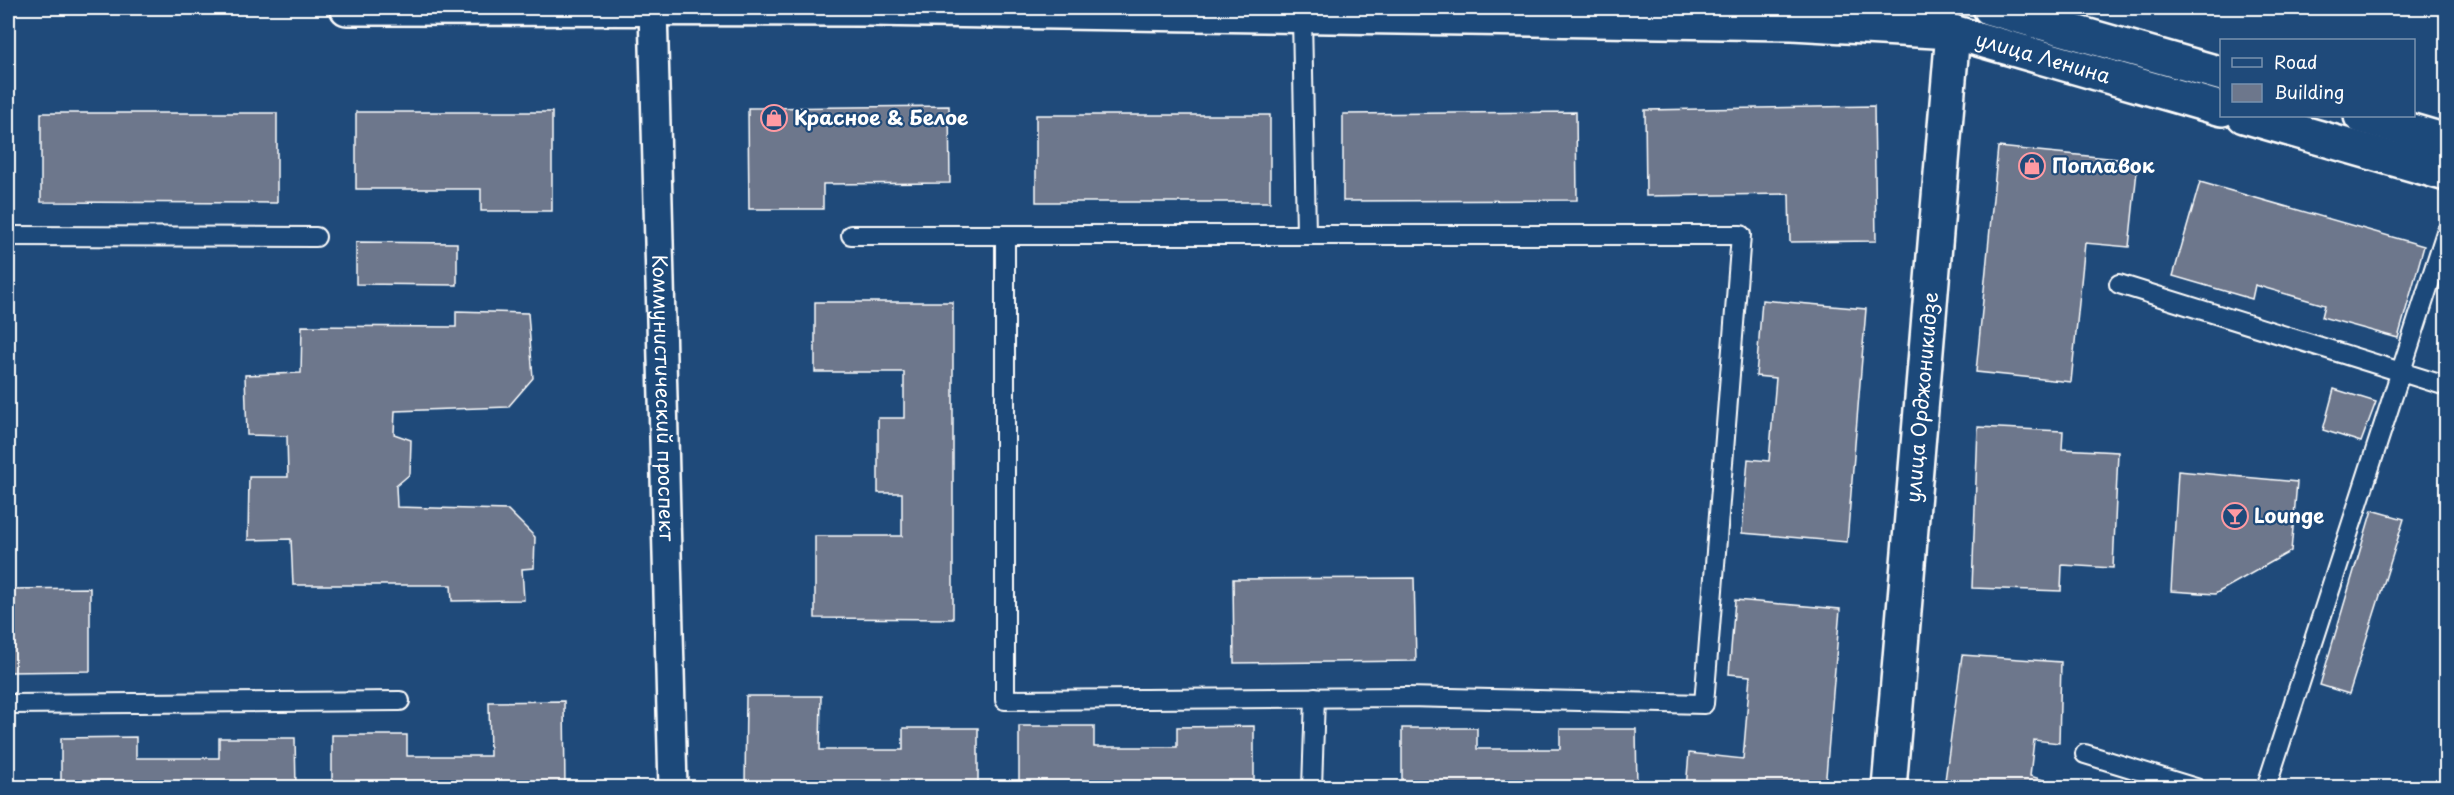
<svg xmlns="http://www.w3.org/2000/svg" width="2454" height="795" font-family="'Playpen Sans',sans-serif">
<rect width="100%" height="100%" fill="#1f4a7a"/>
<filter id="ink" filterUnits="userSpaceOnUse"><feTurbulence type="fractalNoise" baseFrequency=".0167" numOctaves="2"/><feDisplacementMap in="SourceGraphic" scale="12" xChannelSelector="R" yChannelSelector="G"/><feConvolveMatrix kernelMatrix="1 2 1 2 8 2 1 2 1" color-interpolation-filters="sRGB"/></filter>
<g filter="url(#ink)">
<g fill="#6d778c" stroke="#fff" stroke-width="1.5">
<polygon points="949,106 950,183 823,184 823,209 749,209 748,108"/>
<polygon points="1874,106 1876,241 1790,242 1789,194 1646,196 1645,110"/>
<polygon points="356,112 552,112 552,211 481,211 481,189 356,189"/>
<polygon points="1576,112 1577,200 1343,201 1343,114"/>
<polygon points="41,113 277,113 277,203 41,202"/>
<rect x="1036" y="115" width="234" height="87"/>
<polygon points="1998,147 2138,161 2129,247 2085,243 2071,382 1976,372"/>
<polygon points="2200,182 2424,246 2398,338 2322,317 2325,305 2255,285 2252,299 2173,276"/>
<polygon points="356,242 457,243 457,285 356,284"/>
<polygon points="1762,300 1866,309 1847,542 1742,533 1748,459 1769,461 1776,378 1756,376"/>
<polygon points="815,302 953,302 953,619 815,618 815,536 902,536 902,493 878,493 878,418 904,418 904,372 815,372"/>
<polygon points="456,311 528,313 533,378 508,407 395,411 394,434 411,440 410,474 396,486 397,507 508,510 535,537 534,568 522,569 524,600 452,601 451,585 293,585 291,539 248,540 249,477 288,477 287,436 247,435 245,375 301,373 302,326 456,327"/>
<polygon points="2334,389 2376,402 2361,442 2323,430"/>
<polygon points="1978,427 2063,431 2062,449 2118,452 2113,568 2062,565 2061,591 1972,588"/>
<polygon points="2178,471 2297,482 2291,551 2215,594 2171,591"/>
<polygon points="2372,510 2404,519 2349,694 2320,685"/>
<polygon points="1414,578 1416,661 1234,663 1233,579"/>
<polygon points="90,588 90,671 8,672 8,589"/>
<polygon points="1735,600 1840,609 1825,788 1686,788 1689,753 1743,759 1750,676 1729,674"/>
<polygon points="1962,655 2061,662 2059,743 2034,740 2030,776 2070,788 1944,788"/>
<polygon points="746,696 821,696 820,750 903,750 903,728 978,728 978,788 745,788"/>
<polygon points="564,701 565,788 332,788 332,735 407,735 407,756 490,756 489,702"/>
<polygon points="1019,726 1094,726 1094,747 1177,747 1177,727 1254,726 1254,788 1019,788"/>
<polygon points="1402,728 1477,728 1477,749 1560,749 1560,729 1636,729 1637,788 1402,788"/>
<polygon points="136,737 136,758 219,758 219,738 295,738 296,788 61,788 61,738"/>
</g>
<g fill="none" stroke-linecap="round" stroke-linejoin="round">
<defs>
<g id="service">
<polyline points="1302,16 1306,235"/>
<polyline points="851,235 1741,235 1704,704 1407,697 1005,700 1005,235"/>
<polyline points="8,236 316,237"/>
<polyline points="2119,284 2446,386"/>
<polyline points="8,704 400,701"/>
<polyline points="2085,754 2196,788"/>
<polyline points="1312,788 1315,697"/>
<polyline points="2266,788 2446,232"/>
</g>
<g id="pedestrian">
<path id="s1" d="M 653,8 L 673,788"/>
</g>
<g id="tertiary">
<path id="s2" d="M 1889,788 L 1953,32"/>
</g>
<g id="secondary">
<path id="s3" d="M 347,8 L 868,9 L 1792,23 L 1953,32 L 2222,109"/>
<polyline points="1990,8 2222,74"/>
<polyline points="2244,116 2446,174"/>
<polyline points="2361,116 2446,141"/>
</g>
</defs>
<use href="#service" stroke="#fff" stroke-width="22"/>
<use href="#pedestrian" stroke="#fff" stroke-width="32"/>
<use href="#tertiary" stroke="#fff" stroke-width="38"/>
<use href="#secondary" stroke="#fff" stroke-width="38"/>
<use href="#service" stroke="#1f4a7a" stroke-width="18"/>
<use href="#pedestrian" stroke="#1f4a7a" stroke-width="27"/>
<use href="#tertiary" stroke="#1f4a7a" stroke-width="33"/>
<use href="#secondary" stroke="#1f4a7a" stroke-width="33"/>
</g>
</g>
<defs>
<symbol id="shop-ring" viewBox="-11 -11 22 22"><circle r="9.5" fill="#1f4a7a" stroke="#ff9aa2" stroke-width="1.5"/><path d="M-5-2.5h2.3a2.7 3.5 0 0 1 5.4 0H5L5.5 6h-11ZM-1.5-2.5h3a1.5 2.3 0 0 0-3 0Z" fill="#ff9aa2"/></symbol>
<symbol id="bar-ring" viewBox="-11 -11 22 22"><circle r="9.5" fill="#1f4a7a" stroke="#ff9aa2" stroke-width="1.5"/><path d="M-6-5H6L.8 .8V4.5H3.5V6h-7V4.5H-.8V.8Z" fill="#ff9aa2"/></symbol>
</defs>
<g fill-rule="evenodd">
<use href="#shop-ring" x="759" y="103" width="30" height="30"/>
<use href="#shop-ring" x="2017" y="151" width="30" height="30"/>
<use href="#bar-ring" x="2220" y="501" width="30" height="30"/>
</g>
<g text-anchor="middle" stroke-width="4.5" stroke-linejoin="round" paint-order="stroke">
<g font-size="20" fill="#fff" stroke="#1f4a7a">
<text dy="7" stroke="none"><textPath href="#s3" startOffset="1700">улица Ленина</textPath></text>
<text dy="7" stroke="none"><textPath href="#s2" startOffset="392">улица Орджоникидзе</textPath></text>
<text dy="7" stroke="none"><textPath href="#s1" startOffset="390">Коммунистический проспект</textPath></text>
</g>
<g font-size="20" font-weight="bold" fill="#fff" stroke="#1f4a7a" text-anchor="start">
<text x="794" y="125">Красное &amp; Белое</text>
<text x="2052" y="173">Поплавок</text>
<text x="2254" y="523">Lounge</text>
</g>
</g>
<rect width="2454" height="795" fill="none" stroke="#1f4a7a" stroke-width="30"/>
<rect x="15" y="15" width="2424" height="765" fill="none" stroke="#fff" stroke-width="2" filter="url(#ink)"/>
<rect x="2220" y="39" width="195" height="78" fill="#1f4a7a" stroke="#7992af" stroke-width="1.5"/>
<rect x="2232" y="58" width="30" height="9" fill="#1f4a7a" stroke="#7992af" stroke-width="1.5"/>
<text x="2274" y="69" font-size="18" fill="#ffffff">Road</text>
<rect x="2232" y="84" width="30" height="18" fill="#6d778c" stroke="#7992af" stroke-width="1.5"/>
<text x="2274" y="99" font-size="18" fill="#ffffff">Building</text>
</svg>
